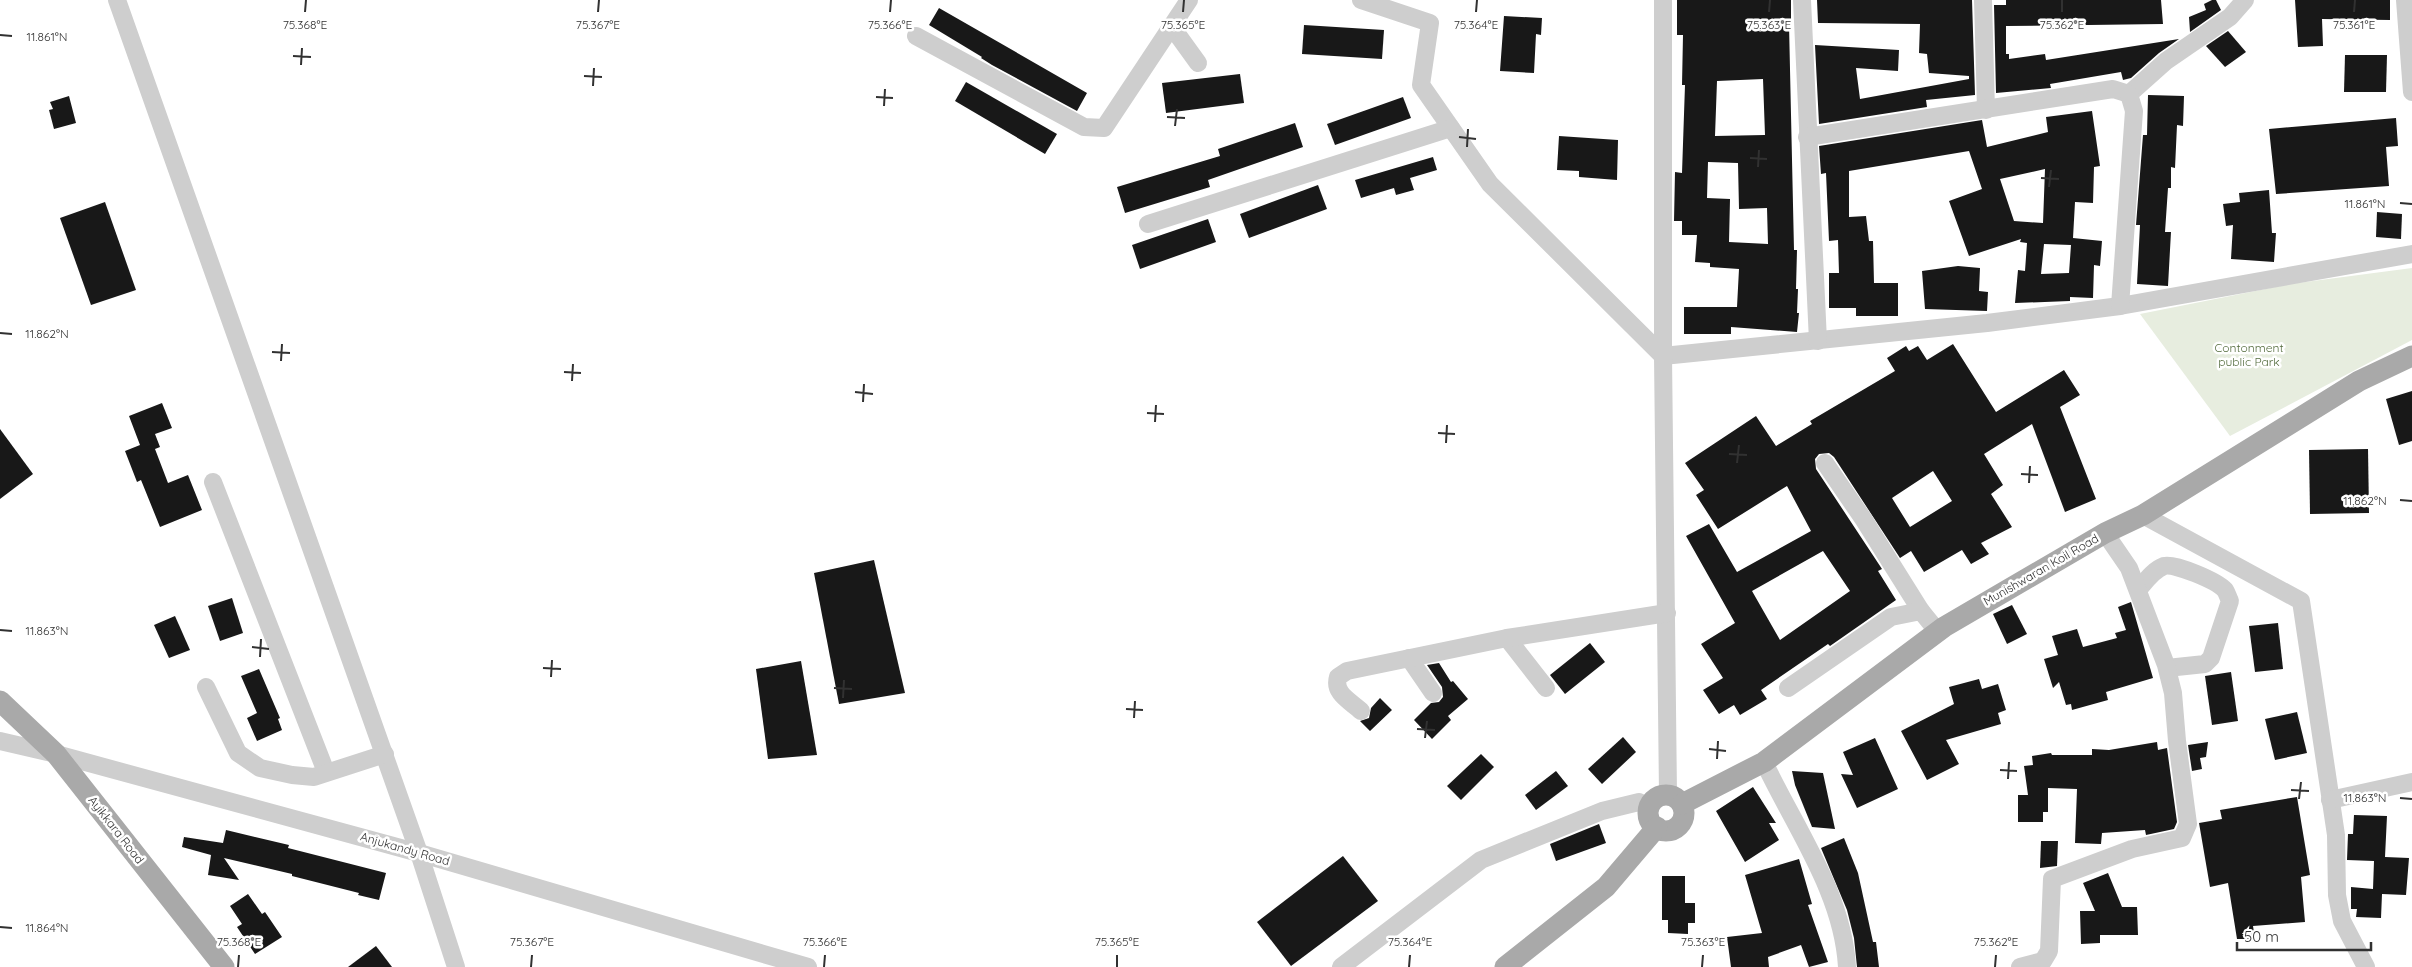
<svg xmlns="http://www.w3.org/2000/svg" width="2412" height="967" font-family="Quicksand,sans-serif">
<rect width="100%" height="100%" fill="#fff"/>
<polygon fill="#e7eddf" points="2412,268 2412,340 2230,436 2140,314 2290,284"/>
<g fill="#181818" fill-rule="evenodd">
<path d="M 1677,0 L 1791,0 L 1791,24 L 1789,24 L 1794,250 L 1797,250 L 1796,289 L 1798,289 L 1797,313 L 1799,313 L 1797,332 L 1731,327 L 1731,334 L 1684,334 L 1684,307 L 1737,307 L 1739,269 L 1710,267 L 1710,263 L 1695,262 L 1697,235 L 1682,235 L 1682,221 L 1674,221 L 1675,172 L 1682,173 L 1685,85 L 1682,85 L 1683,35 L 1677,35 ZM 1763,79 L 1765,135 L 1715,136 L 1717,81 ZM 1708,162 L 1738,163 L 1739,209 L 1767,208 L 1768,244 L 1729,242 L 1730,199 L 1707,198 Z"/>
<polygon points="1817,0 1972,0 1975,95 1926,100 1927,107 1819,124 1815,45 1899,50 1898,71 1856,68 1860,99 1969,79 1969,76 1929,73 1927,54 1919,53 1920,24 1818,23"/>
<polygon points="2006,0 2161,0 2163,24 2006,26 2006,54 2009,54 2009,59 2045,54 2046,60 2179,39 2159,53 2131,78 2123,80 2121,72 2050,84 2051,88 1996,93 1994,5 2006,5"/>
<polygon points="2212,0 2216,0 2221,10 2190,32 2189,17 2206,10 2204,4"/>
<polygon points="2295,0 2390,0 2390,20 2322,19 2323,46 2298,47"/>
<polygon points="939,8 1087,93 1077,111 992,65 981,58 982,57 929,25"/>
<polygon points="1504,16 1542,18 1541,35 1536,34 1534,73 1500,71"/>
<polygon points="1304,25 1384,30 1382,59 1302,54"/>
<polygon points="2228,31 2246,52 2225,67 2206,46"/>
<polygon points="2345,55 2387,55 2386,92 2344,92"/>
<polygon points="1240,74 1244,103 1166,113 1162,83"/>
<polygon points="966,82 1057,134 1045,154 955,101"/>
<polygon points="2148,95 2184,96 2183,126 2177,125 2175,168 2171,167 2171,188 2168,188 2165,232 2171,232 2168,286 2137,284 2140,225 2136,225 2143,135 2147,135"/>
<polygon points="69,96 76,123 54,129 49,110 53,109 50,102"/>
<polygon points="1403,97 1411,118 1335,145 1327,124"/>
<path d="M 2092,111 L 2100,166 L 2094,167 L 2093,203 L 2075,202 L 2073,238 L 2102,241 L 2100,266 L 2094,265 L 2093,298 L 2070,297 L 2070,301 L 2015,303 L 2018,270 L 2025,271 L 2027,243 L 2020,242 L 2021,239 L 1969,256 L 1949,201 L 1982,189 L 1969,151 L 1849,171 L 1849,217 L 1866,216 L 1869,241 L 1873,241 L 1874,283 L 1898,283 L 1898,316 L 1856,316 L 1856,308 L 1829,308 L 1829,273 L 1839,273 L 1838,240 L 1829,241 L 1826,173 L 1821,174 L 1819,146 L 1982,120 L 1987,147 L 2048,132 L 2046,117 ZM 2045,169 L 2043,223 L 2014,221 L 2000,179 ZM 2044,244 L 2071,245 L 2069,273 L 2041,274 Z"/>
<polygon points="2396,118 2398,146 2386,147 2389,186 2276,194 2269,129"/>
<polygon points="1295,123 1303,147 1208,180 1210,187 1125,213 1117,187 1220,156 1218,149"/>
<polygon points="1559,136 1618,140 1617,180 1579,177 1579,171 1557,170"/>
<polygon points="1433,157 1437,170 1410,178 1414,190 1396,195 1394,188 1361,198 1355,180"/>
<polygon points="1318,185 1327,209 1249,238 1240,214"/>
<polygon points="2269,190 2272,233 2276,233 2274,262 2231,259 2233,225 2226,226 2223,204 2240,202 2239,193"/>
<polygon points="105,202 136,290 91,305 60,218"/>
<polygon points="2377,212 2402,214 2401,239 2376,237"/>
<polygon points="1208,219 1216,242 1140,269 1132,245"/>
<polygon points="1958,266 1980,268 1979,291 1988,292 1987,311 1925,309 1922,271"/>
<path d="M 1953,344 L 1996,412 L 2064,370 L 2080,395 L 2060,407 L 2096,499 L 2065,512 L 2032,424 L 1984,454 L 2003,485 L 1991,494 L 2012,527 L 1981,543 L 1989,554 L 1971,564 L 1962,550 L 1924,572 L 1911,551 L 1900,558 L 1834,457 L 1829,453 L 1819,454 L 1815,459 L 1816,469 L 1882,569 L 1878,571 L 1896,600 L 1830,646 L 1828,644 L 1761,690 L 1767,699 L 1740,715 L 1734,705 L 1719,714 L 1703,690 L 1723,678 L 1701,644 L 1735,623 L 1686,536 L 1709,524 L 1737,572 L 1811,531 L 1787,486 L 1718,529 L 1696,495 L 1704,490 L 1685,463 L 1756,416 L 1776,446 L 1812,424 L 1810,421 L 1895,371 L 1887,358 L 1906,346 L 1909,351 L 1918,346 L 1927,360 ZM 1933,471 L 1952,501 L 1910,527 L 1892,498 ZM 1823,551 L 1850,591 L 1780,640 L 1752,591 Z"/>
<polygon points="2412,391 2412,441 2399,445 2386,399"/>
<polygon points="162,403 172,428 155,434 160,447 155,449 168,483 188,475 202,510 160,527 141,480 137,482 125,451 140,445 129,416"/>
<polygon points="0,429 33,474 0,499"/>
<polygon points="2368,449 2369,513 2310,514 2309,450"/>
<polygon points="874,560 905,693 839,704 814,573"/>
<polygon points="232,598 243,633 220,641 208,606"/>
<polygon points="2131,602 2153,678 2106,692 2108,700 2072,710 2071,704 2066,705 2059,682 2053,688 2044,659 2058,655 2052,636 2077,629 2083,647 2117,638 2115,633 2126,630 2118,607"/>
<polygon points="2012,605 2027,634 2007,644 1993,614"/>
<polygon points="175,616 190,650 169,658 154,625"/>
<polygon points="2278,623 2283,669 2255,672 2249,626"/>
<polygon points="1590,643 1605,662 1565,694 1550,675"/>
<polygon points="801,661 817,755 768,759 756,669"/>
<polygon points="1439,663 1451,682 1453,681 1468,699 1448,716 1451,720 1432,739 1414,720 1431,703 1439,702 1443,697 1442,687 1427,665"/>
<polygon points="259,669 280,718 278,719 282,730 257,741 247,718 257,713 241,676"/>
<polygon points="2231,672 2238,721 2212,725 2205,676"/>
<polygon points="1979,679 1982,689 1998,684 2006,710 1998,713 2001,724 1946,740 1959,764 1927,780 1901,731 1954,704 1949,687"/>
<polygon points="1380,698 1392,710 1370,731 1360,721 1369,718 1371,708"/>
<polygon points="2297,712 2307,753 2275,760 2265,719"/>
<polygon points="1623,737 1636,752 1602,784 1588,769"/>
<polygon points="1875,738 1898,789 1857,808 1841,774 1853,775 1843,752"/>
<polygon points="2157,742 2158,750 2167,748 2177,822 2174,829 2146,835 2145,830 2102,833 2101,844 2075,843 2077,789 2048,788 2048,812 2043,812 2043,822 2018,822 2018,795 2028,795 2024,766 2033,765 2032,756 2051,753 2052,755 2092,755 2092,749 2109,750"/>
<polygon points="2208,742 2206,757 2200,758 2202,769 2192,771 2188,745"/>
<polygon points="1481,754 1494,767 1461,800 1447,786"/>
<polygon points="1556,771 1568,786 1536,810 1525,795"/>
<polygon points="1792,771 1823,773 1835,829 1812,827 1795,785"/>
<polygon points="1753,787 1776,823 1769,823 1779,840 1745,862 1716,811"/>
<polygon points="2297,797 2310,875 2301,877 2305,922 2253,926 2255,939 2237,939 2228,883 2210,887 2199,823 2222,819 2220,810"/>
<polygon points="2354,815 2387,816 2385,857 2409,858 2406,895 2382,894 2381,918 2356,917 2357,909 2351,909 2351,887 2373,889 2374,861 2347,860 2348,834 2353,834"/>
<polygon points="1599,824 1606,843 1556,861 1550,844"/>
<polygon points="226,830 289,845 288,848 386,873 379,900 358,895 359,893 292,876 292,874 224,858 239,880 208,875 211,855 182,847 184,837 223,843"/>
<polygon points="1844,838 1858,873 1873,942 1876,942 1879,967 1857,967 1854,938 1847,910 1821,848"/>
<polygon points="2041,841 2058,841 2057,866 2040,868"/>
<polygon points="1343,856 1378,901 1291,966 1257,922"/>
<polygon points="1799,859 1812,904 1808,905 1828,962 1809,967 1801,945 1768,957 1769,967 1731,967 1727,937 1762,933 1745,875"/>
<polygon points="2108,873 2122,907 2137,907 2138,935 2100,935 2100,943 2081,944 2080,911 2095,911 2083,883"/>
<polygon points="1662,876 1685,876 1685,903 1695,903 1695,923 1688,923 1688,934 1668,933 1668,920 1662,920"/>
<polygon points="248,894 262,914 265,912 282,937 255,954 237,927 242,924 230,906"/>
<polygon points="376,946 392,967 348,967"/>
</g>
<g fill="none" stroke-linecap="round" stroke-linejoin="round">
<g stroke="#cecece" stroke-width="18">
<polyline points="117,0 419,853 456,967"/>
<polyline points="1361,0 1430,23 1421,85 1490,184 1663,356 1987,323 2120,306 2412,254"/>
<polyline points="1663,0 1663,356 1668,795"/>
<polyline points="1802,0 1818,341"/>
<polyline points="1983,0 1986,110"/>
<polyline points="2405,0 2412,92"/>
<polyline points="1172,27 1198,63"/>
<polyline points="916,36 1084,127 1104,128 1189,0"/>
<polyline points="2129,94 2166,61 2230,17 2245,0"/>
<polyline points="1807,137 2113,89 2129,94"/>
<polyline points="1148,224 1451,128"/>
<polyline points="2120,306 2134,111 2129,94"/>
<polyline points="1825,463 1864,520 1921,611"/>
<polyline points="213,482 326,772"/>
<polyline points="2143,515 2301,601 2336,835 2337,895 2342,921 2366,967"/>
<path d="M 2138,590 C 2145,582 2153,570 2164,566 C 2175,563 2217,581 2225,590 C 2227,593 2228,597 2230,601 L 2211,658 L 2205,664 L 2167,668"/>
<polyline points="1507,638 1546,688"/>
<polyline points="1409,658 1433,693"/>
<polyline points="206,687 238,753 260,768 292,775 314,777 385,754"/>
<polyline points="1788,688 1891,617 1921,611 1938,632"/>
<path d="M 1361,711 C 1350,701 1333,693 1338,677 L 1347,671 L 1507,638 L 1667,613"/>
<polyline points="0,741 56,754 419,853 808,967"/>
<path d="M 1764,762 C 1795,828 1843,893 1847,967"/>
<polyline points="2330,800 2412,782"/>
<polyline points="1341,967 1481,860 1602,811 1639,802 1649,807"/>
<polyline points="2020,967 2043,961 2049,951 2052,879 2132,849 2182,838 2188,824 2177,741 2173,693 2166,665 2129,568 2105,533"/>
</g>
<g stroke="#a9a9a9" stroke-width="21">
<polyline points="0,701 56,754 224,967"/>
<circle cx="1666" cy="813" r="18"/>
<polyline points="1682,804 1764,762 1944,627 2105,533 2143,515 2359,381 2412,356"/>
<polyline points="1505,967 1606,887 1657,827"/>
</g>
</g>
<path fill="none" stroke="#313131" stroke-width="2" d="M 305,12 L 306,0M 598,12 L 599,0M 890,12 L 891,0M 1183,12 L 1184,0M 1476,12 L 1477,0M 1769,12 L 1770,0M 2062,12 L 2062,0M 2354,12 L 2355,0M 0,35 L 12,36M 293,56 L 311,57M 301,65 L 302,48M 584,76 L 602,77M 593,86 L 594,68M 876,97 L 893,98M 884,106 L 885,89M 1167,117 L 1185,118M 1175,126 L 1177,109M 1459,137 L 1476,139M 1467,147 L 1468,129M 1750,158 L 1767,159M 1758,167 L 1759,150M 2041,178 L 2059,179M 2049,187 L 2051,170M 2400,203 L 2412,204M 0,333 L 12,334M 272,352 L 290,353M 281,361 L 282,344M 564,372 L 581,373M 572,381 L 573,364M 855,392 L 873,394M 863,402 L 864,384M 1147,413 L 1164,414M 1155,422 L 1156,405M 1438,433 L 1455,434M 1446,443 L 1447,425M 1729,454 L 1747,455M 1737,463 L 1739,445M 2021,474 L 2038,475M 2029,483 L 2030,466M 2400,500 L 2412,501M 0,630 L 12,631M 252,647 L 269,649M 260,657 L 261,639M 543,668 L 561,669M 551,677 L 552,660M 834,688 L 852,689M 843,698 L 844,680M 1126,709 L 1143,710M 1134,718 L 1135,701M 1417,729 L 1435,730M 1425,738 L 1427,721M 1709,749 L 1726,751M 1717,759 L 1718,741M 2000,770 L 2017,771M 2008,779 L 2009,762M 2291,790 L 2309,791M 2400,798 L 2412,799M 2299,799 L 2301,782M 0,927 L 12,928M 238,967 L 239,955M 531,967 L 532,955M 824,967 L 825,955M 1117,967 L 1117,955M 1409,967 L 1410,955M 1702,967 L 1703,955M 1995,967 L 1996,955"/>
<g text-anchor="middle" stroke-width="5" stroke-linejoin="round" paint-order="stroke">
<g font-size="12" fill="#546c3e" stroke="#fff">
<text x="2249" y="352">Contonment<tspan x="2249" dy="14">public Park</tspan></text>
</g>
<g font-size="12" fill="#313131" stroke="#fff">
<text transform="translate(2041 570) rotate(-30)" y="4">Munishwaran Koil Road</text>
<text transform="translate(116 830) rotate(52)" y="4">Ayikkara Road</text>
<text transform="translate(405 849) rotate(16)" y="4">Anjukandy Road</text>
</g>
</g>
<g font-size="12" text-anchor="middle" fill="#313131" stroke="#fff" stroke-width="5" stroke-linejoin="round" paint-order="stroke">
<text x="305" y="29">75.368°E</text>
<text x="598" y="29">75.367°E</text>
<text x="890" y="29">75.366°E</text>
<text x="1183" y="29">75.365°E</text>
<text x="1476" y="29">75.364°E</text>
<text x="1769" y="29">75.363°E</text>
<text x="2062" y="29">75.362°E</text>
<text x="2354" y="29">75.361°E</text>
<text x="47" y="41">11.861°N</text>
<text x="2365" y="208">11.861°N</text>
<text x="47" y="338">11.862°N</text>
<text x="2365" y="505">11.862°N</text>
<text x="47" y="635">11.863°N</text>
<text x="2365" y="802">11.863°N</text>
<text x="47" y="932">11.864°N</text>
<text x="239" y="946">75.368°E</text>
<text x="532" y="946">75.367°E</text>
<text x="825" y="946">75.366°E</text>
<text x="1117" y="946">75.365°E</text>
<text x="1410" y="946">75.364°E</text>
<text x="1703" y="946">75.363°E</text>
<text x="1996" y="946">75.362°E</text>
</g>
<path d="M2237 942v8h134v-8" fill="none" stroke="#313131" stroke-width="2.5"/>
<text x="2244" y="942" font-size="15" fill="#313131" stroke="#ffffff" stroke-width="4" paint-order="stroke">50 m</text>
</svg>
